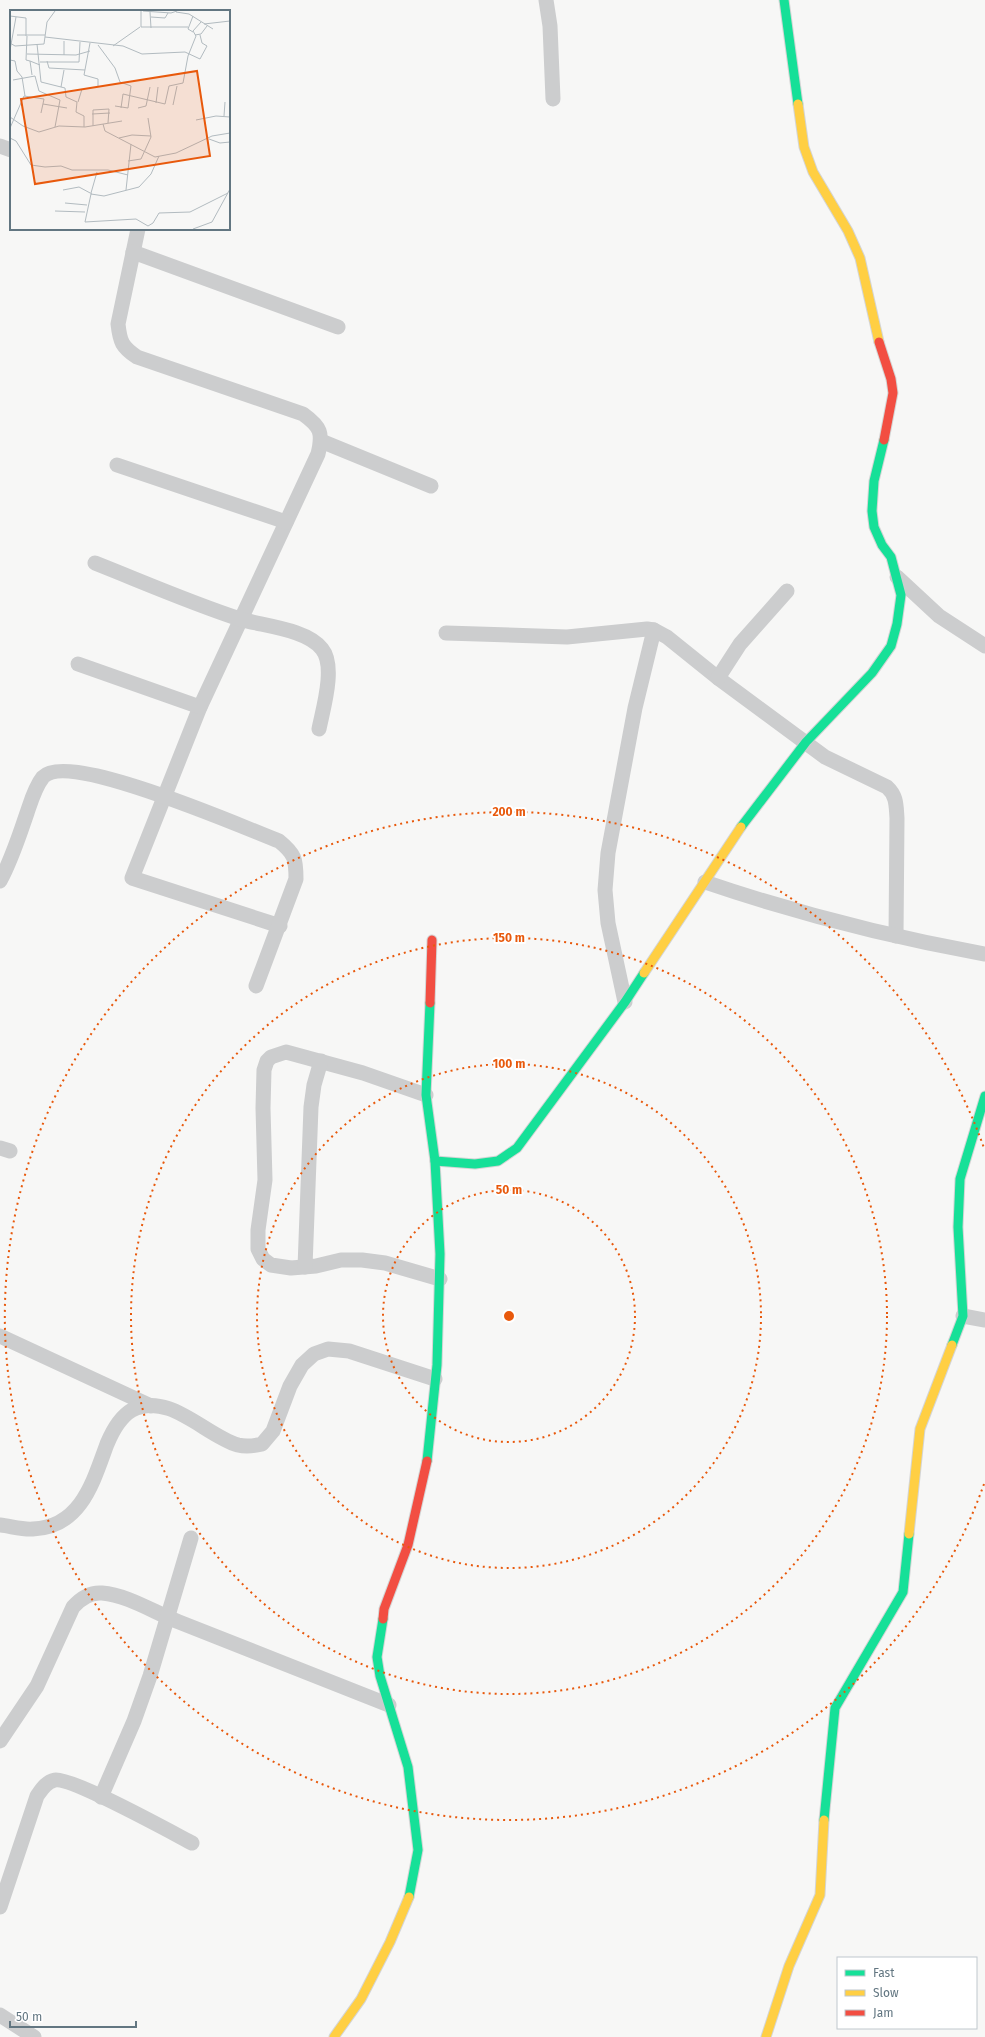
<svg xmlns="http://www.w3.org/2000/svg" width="985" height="2037" font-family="'Fira Sans',sans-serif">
<rect width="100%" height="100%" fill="#f7f7f6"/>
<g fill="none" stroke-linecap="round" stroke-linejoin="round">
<defs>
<g id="fast">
<polyline points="784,0 798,104"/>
<polyline points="741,827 806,742 872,673 891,646 897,624 901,595 891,557 882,545 874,527 872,511 874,481 884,440"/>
<polyline points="435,1161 475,1164 498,1161 517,1148 625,1002 644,973"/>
<polyline points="952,1345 963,1316 958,1227 960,1179 985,1096"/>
<polyline points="427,1461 437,1365 440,1254 435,1161 426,1095 430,1003"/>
<polyline points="383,1619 377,1657 380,1676 408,1767 418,1850 409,1897"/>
<polyline points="824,1820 835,1708 903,1592 909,1534"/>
</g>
<g id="slow">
<polyline points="798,104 804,147 813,172 848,231 860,258 879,342"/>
<polyline points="644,973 741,827"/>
<polyline points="909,1534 920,1429 952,1345"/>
<polyline points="334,2037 361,1999 390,1942 409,1897"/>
<polyline points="766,2037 789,1966 820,1895 824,1820"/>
</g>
<g id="jam">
<polyline points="879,342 891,379 893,393 884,440"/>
<polyline points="430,1003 432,940"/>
<polyline points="383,1619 384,1609 408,1545 427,1461"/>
</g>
</defs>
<use href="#fast" stroke="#d4d5d5" stroke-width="11"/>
<use href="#slow" stroke="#d4d5d5" stroke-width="11"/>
<use href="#jam" stroke="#d4d5d5" stroke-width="11"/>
<g stroke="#cccdce" stroke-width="15">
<polyline points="546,0 550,26 553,99"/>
<polyline points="0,146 11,150"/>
<path d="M 138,229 L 118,324 C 120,342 122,347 137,357 L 303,414 C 321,427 323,433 318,454 L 200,707 L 132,878 L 280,926"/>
<polyline points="133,252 338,327"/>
<polyline points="321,441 431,486"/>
<polyline points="117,465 286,522"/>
<path d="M 95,563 C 143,582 191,603 240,619 C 263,626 307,629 322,649 C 336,666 323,709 319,729"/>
<polyline points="897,577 939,616 985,646"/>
<path d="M 446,633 L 567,637 L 647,629 L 654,630 L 667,637 L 718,678 L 825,757 L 887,787 C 897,796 896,806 897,818 L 896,936"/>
<polyline points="78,664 200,707"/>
<polyline points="718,678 740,644 787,591"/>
<path d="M 0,881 C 12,859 19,836 27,813 C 31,801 35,787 43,777 C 68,750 245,828 279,841 C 295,854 296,859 296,879 L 256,986"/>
<path d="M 705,882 C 796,913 890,937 985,954"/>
<polyline points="625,1002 608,923 605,890 608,853 635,708 654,630"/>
<polyline points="426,1095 363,1073 286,1052 271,1057 267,1061 264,1070 263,1108 265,1180 258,1230 258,1249 263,1259 271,1265 291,1268 316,1266 341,1260 362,1260 385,1263 440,1279"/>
<polyline points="0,1148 10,1151"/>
<polyline points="305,1267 311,1107 314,1085 321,1061"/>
<polyline points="963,1316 985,1320"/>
<polyline points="0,1336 151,1406"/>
<path d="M 0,1525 C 10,1526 23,1530 33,1529 C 81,1527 93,1482 107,1444 C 112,1432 120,1417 132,1410 C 169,1391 206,1436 238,1445 C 246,1447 254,1446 262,1444 L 273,1431 L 290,1386 L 302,1365 L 314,1354 L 328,1349 L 349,1351 L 435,1379"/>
<path d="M 0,1741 L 37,1686 L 73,1607 C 81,1598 90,1592 102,1593 C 128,1595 155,1613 179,1622 C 249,1650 319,1677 389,1705"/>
<polyline points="101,1797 134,1721 150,1676 191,1538"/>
<path d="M 0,1907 L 37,1796 C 42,1789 46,1782 55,1780 C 71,1777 171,1832 192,1843"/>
<polyline points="0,2015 34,2037"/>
</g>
<use href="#fast" stroke="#16e098" stroke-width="9"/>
<use href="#slow" stroke="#ffcf43" stroke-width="9"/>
<use href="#jam" stroke="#f24e42" stroke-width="9"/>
</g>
<g fill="none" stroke="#e8590c" stroke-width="2" stroke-dasharray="2 4">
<circle cx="509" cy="1316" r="126"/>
<circle cx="509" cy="1316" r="252"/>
<circle cx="509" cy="1316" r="378"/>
<path d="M984 1484A504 504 0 1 1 984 1148"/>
</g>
<g transform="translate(10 10)">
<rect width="220" height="220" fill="#f7f7f6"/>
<path fill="none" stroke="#b2bbc0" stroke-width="1" d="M 131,1 L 131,17 L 178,17M 133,1 L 161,3 L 167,1M 140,2 L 141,18M 166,2 L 179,4 L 203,19M 0,6 L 16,8 L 16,26M 183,6 L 178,19 L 183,22M 141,7 L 155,8 L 158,3M 194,14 L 220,11 L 220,9M 7,25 L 35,25M 185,25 L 191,24 L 197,16M 17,26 L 16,50 L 20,51M 35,27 L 113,36 L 132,44 L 175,42 L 190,49 L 197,36 L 192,33 L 190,25M 54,31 L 54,45M 0,33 L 5,36 L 34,34 L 37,12 L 45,1M 80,33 L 74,65 L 88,69 L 88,77M 27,34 L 31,72 L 55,78 L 56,87 L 67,92 L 66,102 L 74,106 L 74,117M 88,35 L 105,58 L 110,72 L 121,76 L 118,98 L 105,96M 103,36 L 130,17M 0,40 L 6,7M 17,44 L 66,45 L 80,41M 0,50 L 5,51 L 7,61 L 12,67 L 15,86M 37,51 L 39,58 L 75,60M 30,52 L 69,52 L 70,32M 22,65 L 20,51 L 30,55M 3,70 L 25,66 L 29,81 L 50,90 L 45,117M 51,77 L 54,60M 68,92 L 72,79M 146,93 L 148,77M 33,94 L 57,98M 163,95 L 167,76M 111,98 L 113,84 L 155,94 L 159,76 L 173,73 L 178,46 L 186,26 L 183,21 L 191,12M 128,98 L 136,96 L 140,77M 82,104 L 100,103M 214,106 L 215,92M 0,107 L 13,116 L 29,122 L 49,116 L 75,117 L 112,111M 186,110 L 206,106 L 220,107M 93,114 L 95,121 L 145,147 L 166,143 L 202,126 L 220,123M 83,116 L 83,100 L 99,99 L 98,113M 0,118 L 14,86 L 34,89 L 31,103M 0,128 L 6,131 L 21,155 L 35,157 L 51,156 L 62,160 L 98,160 L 118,165M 109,128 L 122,125 L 141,126M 199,129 L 210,133 L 220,132M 149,146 L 141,164 L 129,177 L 94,186 L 81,184 L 75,212 L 126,209 L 138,216 L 143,213 L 149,203 L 180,202 L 218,183M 118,151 L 131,149 L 141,127 L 138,108M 53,180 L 69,177 L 82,184M 116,180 L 121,134M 81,183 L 87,162M 55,193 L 77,195M 45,201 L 75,202M 183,219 L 202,212 L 220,179"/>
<path fill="#e8590c" fill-opacity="0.15" stroke="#e8590c" stroke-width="2" d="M 187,61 L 200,146 L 25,174 L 11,89 Z"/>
<rect width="220" height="220" fill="none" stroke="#627681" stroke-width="2"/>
</g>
<circle cx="509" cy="1316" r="6" fill="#e8590c" stroke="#fff" stroke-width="2"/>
<g font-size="12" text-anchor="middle" font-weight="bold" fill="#e8590c" stroke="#fff" stroke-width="4" stroke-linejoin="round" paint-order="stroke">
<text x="509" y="816">200 m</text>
<text x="509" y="942">150 m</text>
<text x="509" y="1068">100 m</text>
<text x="509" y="1194">50 m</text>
</g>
<rect x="837" y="1957" width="140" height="72" fill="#ffffff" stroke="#c0c8cd"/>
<rect x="845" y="1970" width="20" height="6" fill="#16e098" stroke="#c0c8cd"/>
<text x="873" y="1977" font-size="12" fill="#627681">Fast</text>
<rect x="845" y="1990" width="20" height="6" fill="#ffcf43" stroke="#c0c8cd"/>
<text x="873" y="1997" font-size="12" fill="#627681">Slow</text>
<rect x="845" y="2010" width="20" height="6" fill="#f24e42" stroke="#c0c8cd"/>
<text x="873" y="2017" font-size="12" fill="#627681">Jam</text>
<path d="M10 2021v6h126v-6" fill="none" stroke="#627681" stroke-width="2"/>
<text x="16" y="2021" font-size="12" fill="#627681" stroke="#ffffff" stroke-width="3" paint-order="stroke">50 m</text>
</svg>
